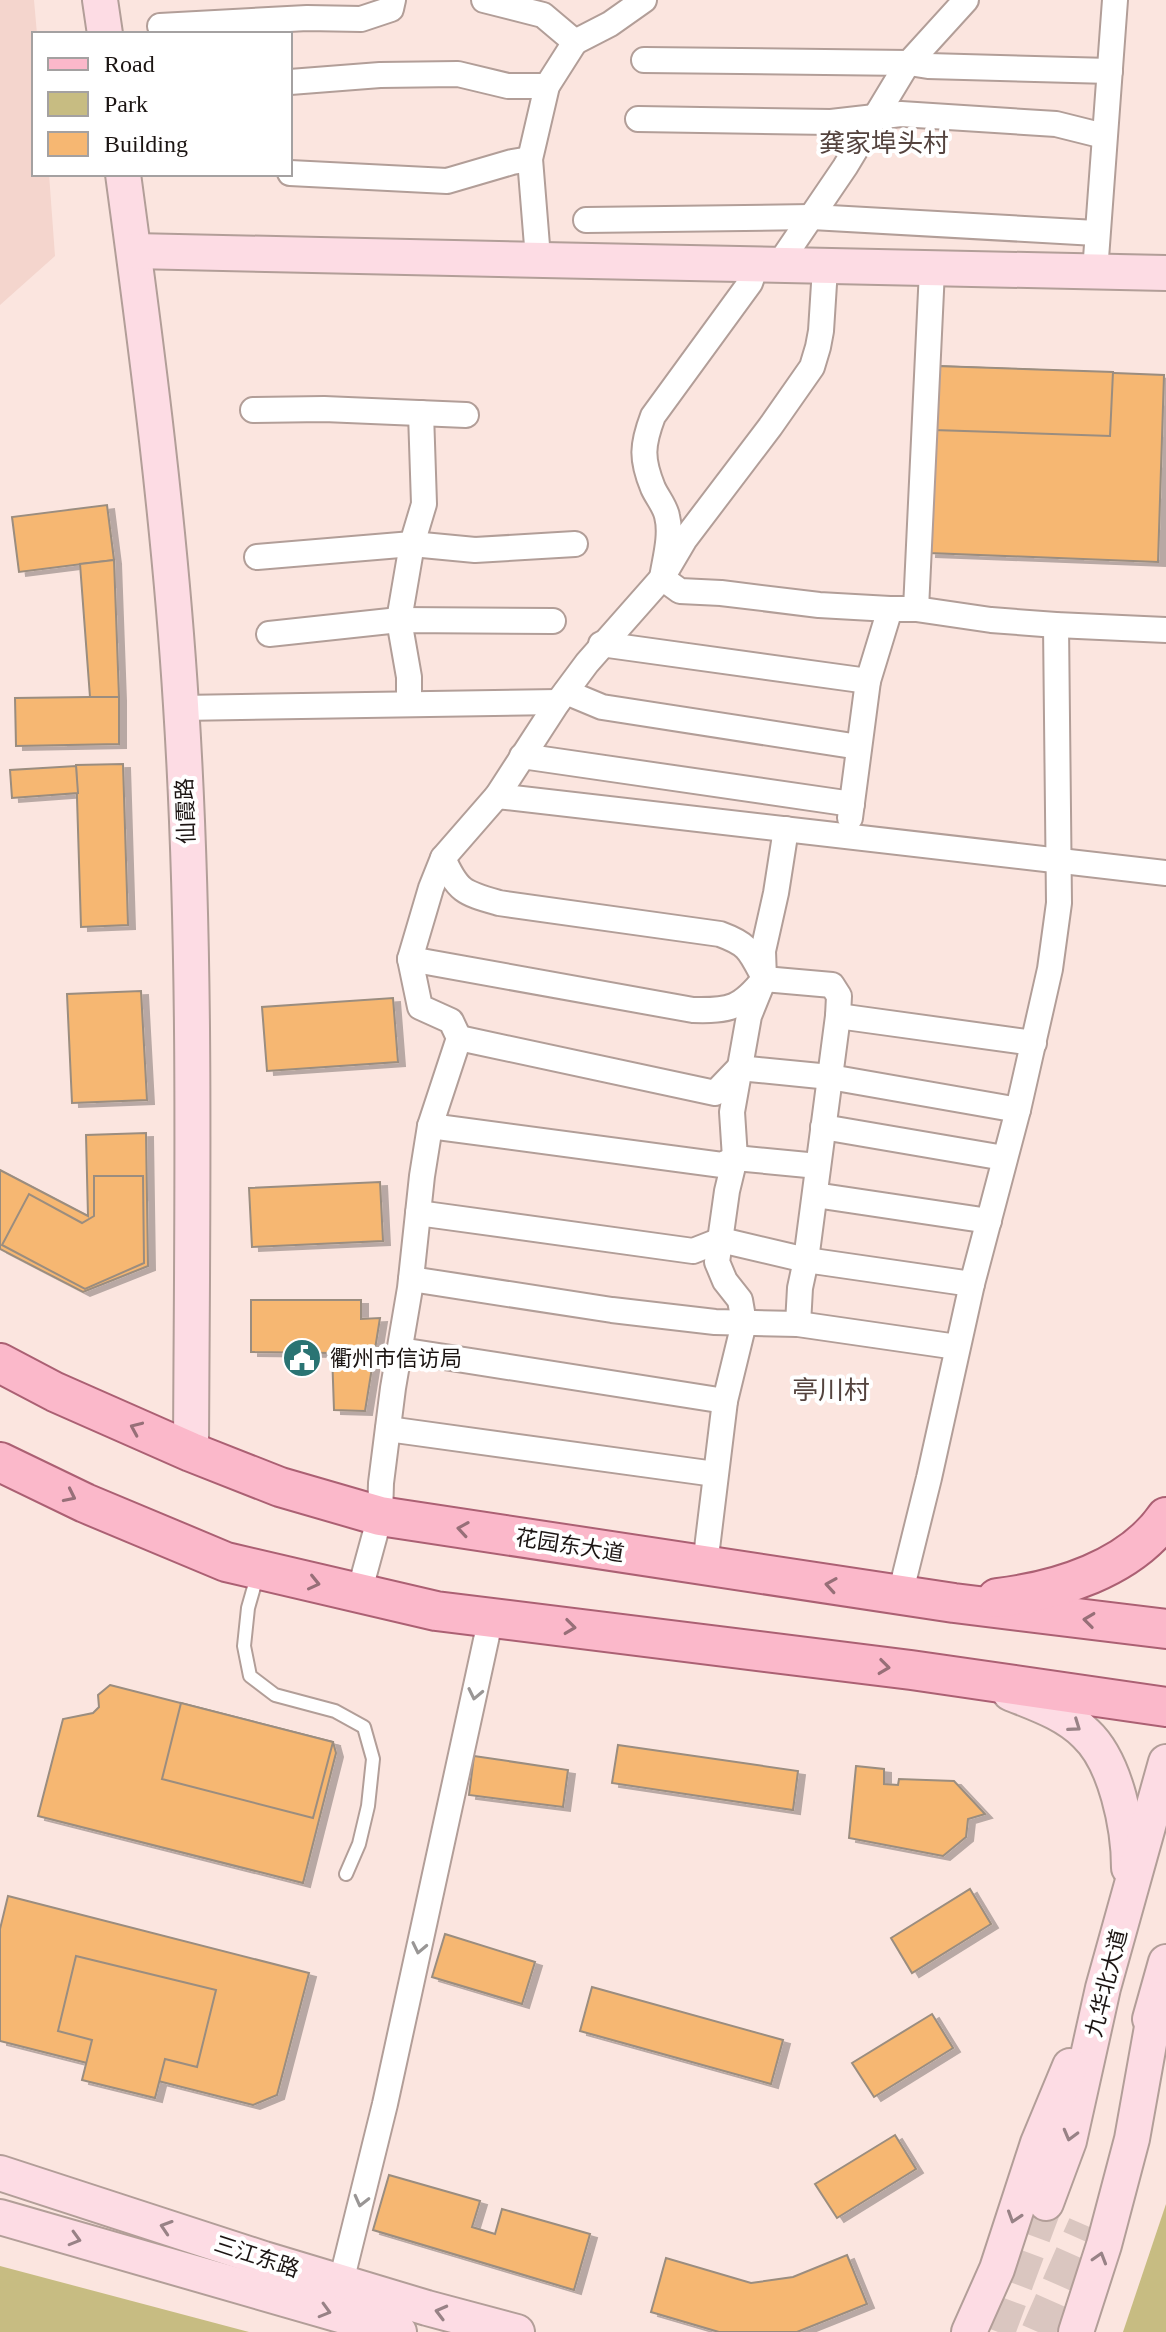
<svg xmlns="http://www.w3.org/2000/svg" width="1166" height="2332" font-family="'Times New Roman','Noto Sans SC',serif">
<defs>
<filter id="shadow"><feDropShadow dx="7" dy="4" stdDeviation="0" flood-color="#0004"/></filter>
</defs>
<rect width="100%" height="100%" fill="#fbe5df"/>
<polygon fill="#f4d5cd" points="0,0 34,0 37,34 34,34 34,174 49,174 55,256 0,305"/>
<g fill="#c7bc82">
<polygon points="1166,2204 1166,2332 1123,2332"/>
<polygon points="0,2266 249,2332 0,2332"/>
</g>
<g fill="#f6b772" stroke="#9b8d7f" stroke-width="2" filter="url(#shadow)">
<polygon points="936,366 1164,375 1158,562 929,553"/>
<polygon points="936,366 1113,372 1110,436 934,430"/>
<polygon points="107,505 114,560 19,572 12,517"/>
<polygon points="114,560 119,697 90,697 80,564"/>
<polygon points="90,697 119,697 119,744 16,746 15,698"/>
<polygon points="123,764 128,925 81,927 76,765"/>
<polygon points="76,766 78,793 12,798 10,770"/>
<polygon points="141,991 147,1100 72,1103 67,994"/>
<polygon points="393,998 398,1062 267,1071 262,1007"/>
<polygon points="146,1133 148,1266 83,1292 0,1249 0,1170 88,1216 86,1135"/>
<polygon points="94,1176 143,1176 144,1263 85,1289 2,1245 29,1194 82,1223 94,1216"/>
<polygon points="380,1182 383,1241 252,1247 249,1188"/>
<polygon points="251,1300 361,1300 361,1319 380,1318 365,1411 334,1410 332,1353 251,1352"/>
<polygon points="110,1685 333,1742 336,1753 303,1883 38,1816 63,1719 93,1713 99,1707 98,1695"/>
<polygon points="181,1703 333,1742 313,1818 162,1779"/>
<polygon points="618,1745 798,1771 793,1810 612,1783"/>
<polygon points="474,1756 568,1770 563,1807 469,1795"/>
<polygon points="856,1766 884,1769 884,1784 898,1785 899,1779 954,1781 985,1814 968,1819 966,1837 943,1856 849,1838"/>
<polygon points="970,1889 991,1924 912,1973 891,1938"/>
<polygon points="8,1896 309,1973 277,2095 253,2105 0,2041 0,1929"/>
<polygon points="445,1934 535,1962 522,2004 432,1977"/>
<polygon points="76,1956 216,1990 197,2067 165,2059 155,2098 82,2080 92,2040 58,2031"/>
<polygon points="592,1987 783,2040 771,2084 580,2031"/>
<polygon points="932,2014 953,2048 874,2097 852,2063"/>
<polygon points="895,2135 916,2169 837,2218 815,2184"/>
<polygon points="389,2175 480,2201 472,2227 495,2234 502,2209 590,2234 574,2290 373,2230"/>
<polygon points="847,2255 867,2304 797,2332 719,2332 651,2312 666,2258 751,2283 793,2277"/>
</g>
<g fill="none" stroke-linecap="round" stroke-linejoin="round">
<g stroke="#dac6c0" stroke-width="34" stroke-dasharray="34 17" stroke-linecap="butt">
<polyline points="998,2332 1046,2203"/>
<polyline points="1038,2332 1085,2225"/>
</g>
<defs>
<polyline id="lane" points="258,1573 248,1608 244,1646 250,1676 275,1695 335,1711 364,1727 373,1759 368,1806 359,1844 346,1874"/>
<g id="street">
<polyline points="484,0 543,15 575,42 547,86 530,159 538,258"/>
<polyline points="160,26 307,18 361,19 391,9 393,0"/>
<polyline points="575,42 610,24 644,0"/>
<polyline points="644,60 909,63 928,66 1110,71"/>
<polyline points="290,82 380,75 458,74 508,86 547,86"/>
<polyline points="638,119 831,122 901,114 1056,124 1104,136"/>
<polyline points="290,173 447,181 512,162 530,159"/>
<polyline points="586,220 812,217 1096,233"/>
<path d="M 756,266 L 750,283 L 653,416 C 642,445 641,459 653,488 C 657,497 665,506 667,516 C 672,535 665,559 662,578 L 680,591 L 721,593 L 819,605 L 890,609 L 916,609 L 991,620 L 1056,625 L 1166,630"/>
<polyline points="777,267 845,167 906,66 966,0"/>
<polyline points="1095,272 1115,0"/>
<polyline points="253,410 324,409 466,415"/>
<polyline points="257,557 412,544 475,550 575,544"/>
<polyline points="916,609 932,270"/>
<polyline points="269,634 399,620 553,621"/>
<polyline points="601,644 868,681"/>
<polyline points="566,692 602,707 859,747"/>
<polyline points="409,704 409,677 399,620 412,544 424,504 421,413"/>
<polyline points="181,708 558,702"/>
<polyline points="522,756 852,804"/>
<polyline points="497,796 1166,873"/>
<polyline points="850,818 868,681 890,609"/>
<path d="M 443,858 C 458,892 464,893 499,903 L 720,934 C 747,944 749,949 762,974"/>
<path d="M 410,959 L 693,1010 C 730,1011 741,1008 764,979 L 832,985 L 839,996 L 838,1016 L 806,1260 L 800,1288 L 798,1324"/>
<polyline points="838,1016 1034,1043"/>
<polyline points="459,1038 715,1093 739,1068 830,1077 1018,1110"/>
<polyline points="430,1126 722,1165 735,1158 818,1166"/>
<polyline points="823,1127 1004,1158"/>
<polyline points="815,1195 989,1221"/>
<polyline points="418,1213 693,1251 721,1240 806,1260 972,1284"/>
<polyline points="411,1279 612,1310 715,1322 798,1324 957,1347"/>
<polyline points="400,1350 725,1401"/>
<polyline points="388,1429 715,1474"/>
<polyline points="705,1565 725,1401 744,1323 740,1300 725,1281 717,1262 727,1191 735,1158 732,1112 749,1016 764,979 763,951 776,893 786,829"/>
<polyline points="359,1593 380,1516 381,1483 393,1388 410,1288 422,1176 430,1126 459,1038 451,1021 420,1007 410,959 431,888 443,858 497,796 558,702 587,663 662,578 685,539 770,427 812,367 818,347 821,331 825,268"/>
<polyline points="900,1595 929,1478 972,1284 1018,1110 1050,969 1059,903 1056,625"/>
<polyline points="341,2282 385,2104 491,1617"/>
</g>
<g id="secondary">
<polyline points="100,0 105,34"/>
<path d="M 123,174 C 147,351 170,527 181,705 C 197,954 192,1203 191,1452"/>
<path d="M 134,251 C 478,257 822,268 1166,273"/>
<path d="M 1010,1693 C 1037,1704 1065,1713 1086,1734 C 1116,1762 1129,1828 1129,1868"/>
<polyline points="1150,2019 1166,1962"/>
<polyline points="0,2173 264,2259 427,2308 517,2332"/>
<polyline points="1046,2203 1069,2141 1103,1988 1166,1762"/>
<polyline points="0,2217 399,2332"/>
<polyline points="969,2332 997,2269 1038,2143 1070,2066"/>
<polyline points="1076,2332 1104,2245 1132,2139 1157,1999"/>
</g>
<g id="primary">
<polyline points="0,1363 55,1392 191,1452 280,1487 380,1516 954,1603 1166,1629"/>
<polyline points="0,1462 85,1503 226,1562 436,1611 911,1670 1166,1707"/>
<path d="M 997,1598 C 1057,1591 1130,1569 1166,1517"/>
</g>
</defs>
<use href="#lane" stroke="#b29e98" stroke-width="16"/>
<use href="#street" stroke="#b29e98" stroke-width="28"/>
<use href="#secondary" stroke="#b29e98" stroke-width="38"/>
<use href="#primary" stroke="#ab6073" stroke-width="42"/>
<use href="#lane" stroke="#fff" stroke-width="12"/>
<use href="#street" stroke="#fff" stroke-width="24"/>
<use href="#secondary" stroke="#fddce4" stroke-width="34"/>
<use href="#primary" stroke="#fbb8ca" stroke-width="38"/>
</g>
<defs><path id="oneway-chevron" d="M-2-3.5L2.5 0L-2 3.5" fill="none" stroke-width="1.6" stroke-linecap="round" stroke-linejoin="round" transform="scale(2)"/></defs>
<g stroke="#976f78">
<use href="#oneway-chevron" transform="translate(136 1428) rotate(-156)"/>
<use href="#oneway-chevron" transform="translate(70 1496) rotate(26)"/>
<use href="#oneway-chevron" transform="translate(463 1529) rotate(-171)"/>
<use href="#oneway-chevron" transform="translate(314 1583) rotate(13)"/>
<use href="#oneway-chevron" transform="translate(831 1585) rotate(-171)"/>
<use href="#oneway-chevron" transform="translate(1089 1620) rotate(-173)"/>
<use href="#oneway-chevron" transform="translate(570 1627) rotate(7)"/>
<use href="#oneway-chevron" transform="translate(884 1667) rotate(7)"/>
</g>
<g stroke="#999695">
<use href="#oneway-chevron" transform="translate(475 1694) rotate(102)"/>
<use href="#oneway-chevron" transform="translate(419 1948) rotate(102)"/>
<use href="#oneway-chevron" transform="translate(361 2201) rotate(104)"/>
</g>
<g stroke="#988286">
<use href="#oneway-chevron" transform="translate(1075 1726) rotate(35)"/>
<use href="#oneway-chevron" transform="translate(1070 2135) rotate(105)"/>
<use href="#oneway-chevron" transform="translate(1014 2217) rotate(108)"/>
<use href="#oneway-chevron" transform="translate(166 2227) rotate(-162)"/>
<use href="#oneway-chevron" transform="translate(75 2239) rotate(16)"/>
<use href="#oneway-chevron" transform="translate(1100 2258) rotate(-73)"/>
<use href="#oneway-chevron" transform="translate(325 2311) rotate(16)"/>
<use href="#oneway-chevron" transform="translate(441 2312) rotate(-165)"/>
</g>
<defs>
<symbol id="civic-disc" viewBox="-11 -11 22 22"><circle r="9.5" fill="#2a7473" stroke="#fff"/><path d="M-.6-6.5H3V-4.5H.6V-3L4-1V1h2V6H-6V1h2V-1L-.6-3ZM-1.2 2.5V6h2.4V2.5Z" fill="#fff"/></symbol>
</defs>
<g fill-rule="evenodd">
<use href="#civic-disc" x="280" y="1336" width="44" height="44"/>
</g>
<g text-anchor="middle" stroke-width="8" stroke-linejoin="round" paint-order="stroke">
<g font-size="22" fill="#1c1513" stroke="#fff">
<text transform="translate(185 811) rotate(-92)" y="8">仙霞路</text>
<text transform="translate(570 1545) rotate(9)" y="8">花园东大道</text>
<text transform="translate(1106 1983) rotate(-76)" y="8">九华北大道</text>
<text transform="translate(257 2256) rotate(18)" y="8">三江东路</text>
</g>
<g font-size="22" fill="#1c1513" stroke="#fff" text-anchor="start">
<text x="330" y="1366">衢州市信访局</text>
</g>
<g font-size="26" fill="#54433e" stroke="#fff">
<text x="884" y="152">龚家埠头村</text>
<text x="831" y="1399">亭川村</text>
</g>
</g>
<rect x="32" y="32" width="260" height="144" fill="#ffffff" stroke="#a4a1a1" stroke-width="2"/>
<rect x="48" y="58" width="40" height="12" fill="#fbb8ca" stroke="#a4a1a1" stroke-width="2"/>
<text x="104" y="72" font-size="24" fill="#1c1513">Road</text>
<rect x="48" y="92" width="40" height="24" fill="#c7bc82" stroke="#a4a1a1" stroke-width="2"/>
<text x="104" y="112" font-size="24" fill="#1c1513">Park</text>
<rect x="48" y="132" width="40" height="24" fill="#f6b772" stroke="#a4a1a1" stroke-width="2"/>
<text x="104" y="152" font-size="24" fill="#1c1513">Building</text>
</svg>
